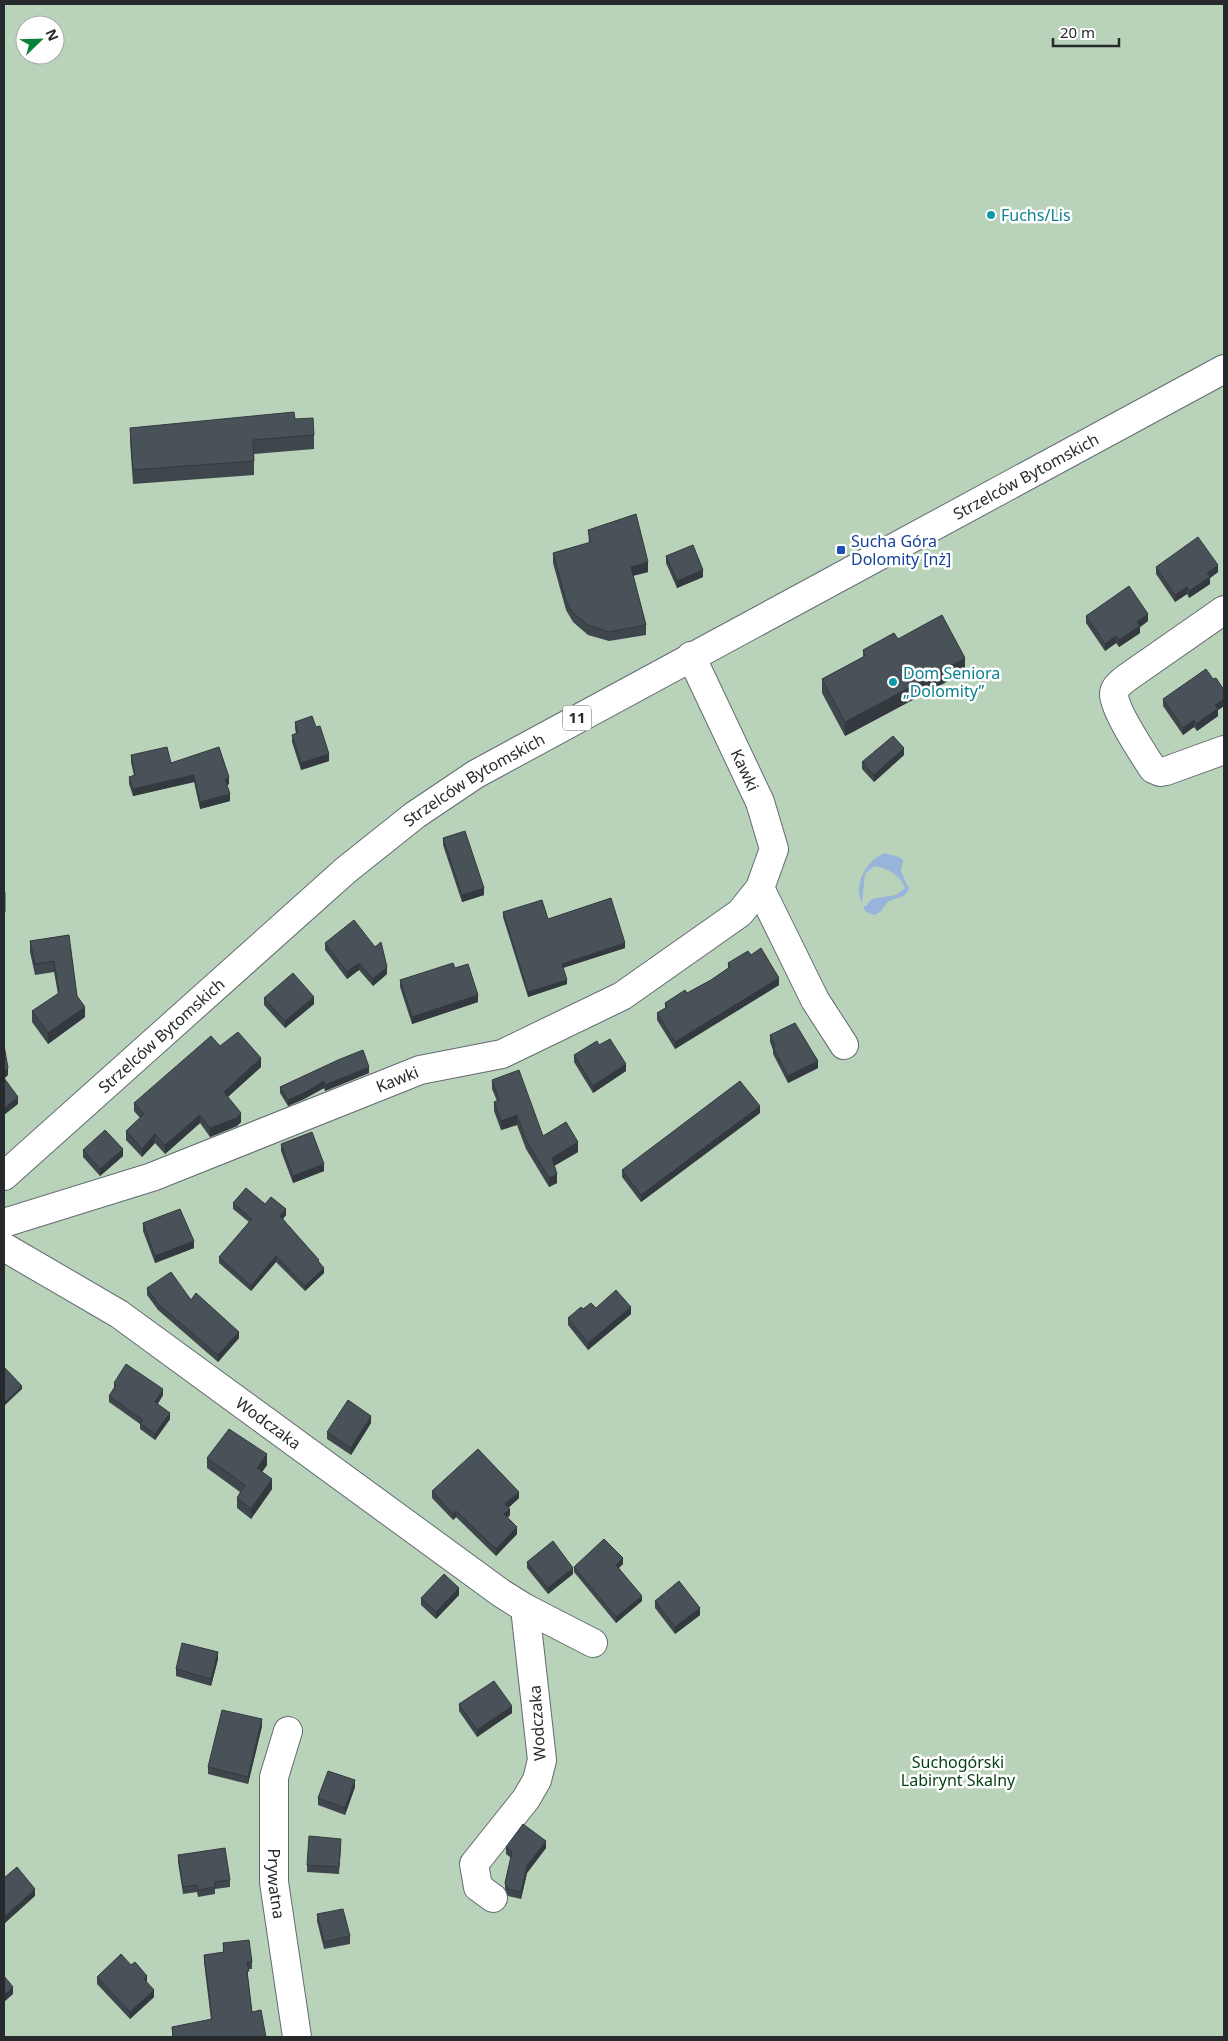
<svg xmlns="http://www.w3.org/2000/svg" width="1228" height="2041" font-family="'Noto Sans',sans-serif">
<rect width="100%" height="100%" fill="#e6f0f9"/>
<path fill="#b9d2ba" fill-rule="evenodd" d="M 4,4 L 1224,4 L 1224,2037 L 4,2037 ZM 25,25 L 55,25 L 55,55 L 25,55 Z"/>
<path fill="#98b4db" d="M 884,853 L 899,857 L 903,860 L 901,871 L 909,889 C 905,899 897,897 889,901 C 883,905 885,911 874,915 L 866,912 L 863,906 L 866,906 L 872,899 L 896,895 L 905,888 C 902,877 886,867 874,866 L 865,874 L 862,903 C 853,884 866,861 884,853 Z"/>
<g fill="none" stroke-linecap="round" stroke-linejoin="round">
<defs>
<g id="minor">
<path d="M 1224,610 L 1125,679 C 1121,683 1114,687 1114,694 C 1114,710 1144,755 1153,769 L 1160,772 L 1166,771 L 1224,750"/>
<polyline points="760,888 815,1000 844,1045"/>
<path id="s1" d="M 4,1223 L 152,1177 L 420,1070 L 502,1054 L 622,996 L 740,913 L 760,888 L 774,849 L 760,802 L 691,656"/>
<path id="s2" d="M 4,1247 L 119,1314 L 501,1593 L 525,1608 L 542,1760 L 537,1780 L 526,1799 L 474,1864 L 478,1887 L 493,1898"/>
<polyline points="525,1608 593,1643"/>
<path id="s3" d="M 288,1731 L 274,1777 L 274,1882 L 297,2037"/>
</g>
<g id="highway">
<path id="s4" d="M 4,1176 L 346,870 L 415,815 L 476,774 L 1224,369"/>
</g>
</defs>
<use href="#minor" stroke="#626b72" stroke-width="30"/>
<use href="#highway" stroke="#626b72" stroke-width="30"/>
<use href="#minor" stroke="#fff" stroke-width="28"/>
<use href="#highway" stroke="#fff" stroke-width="28"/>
</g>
<g fill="#3f474d">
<polygon points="295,419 314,435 314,449 254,454 254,475 133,484 130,441 130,428"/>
<polygon points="588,530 648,572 633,576 646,625 646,635 609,641 588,635 573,622 566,610 553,563 553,553 589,543"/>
<polygon points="666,556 703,577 677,588 666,563"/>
<polygon points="1156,567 1218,572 1210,578 1210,584 1189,598 1187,594 1175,602 1156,574"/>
<polygon points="1086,616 1148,621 1140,627 1140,633 1119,647 1116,643 1105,651 1086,623"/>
<polygon points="863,650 965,672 845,736 822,693 822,679 863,657"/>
<polygon points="1213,679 1224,690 1224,706 1218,710 1218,716 1197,731 1194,727 1183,735 1163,706 1163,699"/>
<polygon points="295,722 329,761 301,770 292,742 292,735 296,733 295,729"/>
<polygon points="131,755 171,763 229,784 227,785 230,801 200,809 194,782 133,796 129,784 129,777 134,776 131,762"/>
<polygon points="904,755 874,782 862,769 862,762"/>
<polygon points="443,838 484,895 462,902 443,845"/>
<polygon points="4,893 5,911 5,917 4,917"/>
<polygon points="503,912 548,919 625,948 563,968 567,984 528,997 503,917"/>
<polygon points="69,935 77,996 85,1017 48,1044 32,1022 32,1011 58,994 54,972 35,975 30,952 30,941"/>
<polygon points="325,943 387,974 373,986 359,970 347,979 325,950"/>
<polygon points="751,955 779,985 675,1049 657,1020 657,1013 665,1008 665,1003 687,993 711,980 728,968 728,963"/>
<polygon points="455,968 478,1002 412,1024 400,987 400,980"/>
<polygon points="264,998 314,1004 285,1028 264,1005"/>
<polygon points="770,1035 818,1068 788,1083 773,1054 773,1050 770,1042"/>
<polygon points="220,1046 261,1067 228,1097 241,1122 237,1126 210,1137 200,1123 165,1154 155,1143 142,1157 126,1140 126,1131 140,1118 134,1111 134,1103"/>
<polygon points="574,1055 626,1071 593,1093 574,1062"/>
<polygon points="369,1073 325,1091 324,1088 304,1099 288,1106 280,1093 280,1087"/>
<polygon points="492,1080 543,1136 578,1152 554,1166 557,1183 549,1187 526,1149 517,1125 501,1130 494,1111 494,1102 497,1101 492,1089"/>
<polygon points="760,1113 641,1202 622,1177 622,1170"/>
<polygon points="281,1144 324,1171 293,1183 281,1151"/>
<polygon points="83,1150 123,1156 100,1176 83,1157"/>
<polygon points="233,1203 265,1204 286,1215 283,1219 319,1262 324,1273 305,1291 276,1262 251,1291 219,1263 219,1257 249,1222 233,1209"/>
<polygon points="143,1223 194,1248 155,1263 143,1231"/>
<polygon points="147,1288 239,1338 218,1362 158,1310 147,1295"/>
<polygon points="596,1308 631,1314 588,1350 568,1325 568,1318 583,1309"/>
<polygon points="114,1383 163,1395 157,1404 170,1419 155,1440 140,1429 140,1424 109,1402 109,1396 114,1389"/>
<polygon points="371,1423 351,1455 327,1439 327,1432"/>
<polygon points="207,1458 267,1465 262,1472 272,1489 251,1519 237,1508 237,1498 240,1492 207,1468"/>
<polygon points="432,1491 519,1498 508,1508 510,1515 508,1517 517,1534 496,1556 456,1517 453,1520 432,1498"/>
<polygon points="527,1562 573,1574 548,1594 527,1568"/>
<polygon points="623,1564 619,1568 642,1601 616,1623 574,1572 574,1567"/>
<polygon points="459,1595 436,1619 421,1605 421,1598"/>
<polygon points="655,1601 700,1615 675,1634 655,1608"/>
<polygon points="218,1659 211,1686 176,1676 176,1669"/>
<polygon points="459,1704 512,1713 477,1737 459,1711"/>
<polygon points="262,1726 248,1784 208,1774 208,1767"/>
<polygon points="355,1787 345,1815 318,1805 318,1798"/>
<polygon points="341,1846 339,1874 307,1872 307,1865"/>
<polygon points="506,1847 546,1848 527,1873 521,1899 508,1896 505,1889 505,1883 511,1858 506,1854"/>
<polygon points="178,1855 230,1880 230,1887 215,1889 215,1894 198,1897 197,1892 183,1894 178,1862"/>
<polygon points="317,1914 350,1936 350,1944 324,1949 317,1921"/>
<polygon points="223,1943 252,1962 252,1969 248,1969 248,1978 252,2012 266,2037 172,2037 172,2027 211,2020 204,1962 204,1955 223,1953"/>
<polygon points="97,1977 147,1983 154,1997 130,2019 97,1984"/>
</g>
<g fill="#33393e">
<polygon points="648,562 648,572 631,576 631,567"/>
<polygon points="1218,565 1218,572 1210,578 1210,584 1189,598 1189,591 1207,573"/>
<polygon points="703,570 703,577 677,588 677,581"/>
<polygon points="1187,587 1187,594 1175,602 1175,595"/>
<polygon points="1148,614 1148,621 1140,627 1140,633 1119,647 1119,640 1137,622"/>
<polygon points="1116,636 1116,643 1105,651 1105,644"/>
<polygon points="965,658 965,672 845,736 845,722"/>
<polygon points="1224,699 1224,706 1218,710 1218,716 1197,731 1197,724 1215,705"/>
<polygon points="1194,720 1194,727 1183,735 1183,728"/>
<polygon points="904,748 904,755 874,782 874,775"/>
<polygon points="329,754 329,761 301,770 301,763"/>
<polygon points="194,775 194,782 133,796 133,789"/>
<polygon points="229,777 229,784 225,786 225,779"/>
<polygon points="230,794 230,801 200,809 200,802"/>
<polygon points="484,888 484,895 462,902 462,895"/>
<polygon points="625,943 625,948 562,968 562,964"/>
<polygon points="359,963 359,970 347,979 347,972"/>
<polygon points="387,967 387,974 373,986 373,979"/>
<polygon points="779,978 779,985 675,1049 675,1042"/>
<polygon points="567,980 567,984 528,997 528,992"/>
<polygon points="478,995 478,1002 412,1024 412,1017"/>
<polygon points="314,997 314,1004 285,1028 285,1021"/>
<polygon points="85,1007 85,1017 48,1044 48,1033"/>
<polygon points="261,1058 261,1067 224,1100 224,1092"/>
<polygon points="818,1061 818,1068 788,1083 788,1076"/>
<polygon points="626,1064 626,1071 593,1093 593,1086"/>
<polygon points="369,1067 369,1073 325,1091 325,1085"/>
<polygon points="8,1068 8,1075 4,1079 4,1072"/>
<polygon points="324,1081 324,1088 304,1099 288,1106 288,1100"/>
<polygon points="18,1097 18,1104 4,1115 4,1108"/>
<polygon points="760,1106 760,1113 641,1202 641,1195"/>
<polygon points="241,1113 241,1122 237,1126 210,1137 210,1128"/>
<polygon points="200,1115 200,1123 165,1154 165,1145"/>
<polygon points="517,1115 517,1125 501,1130 501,1121"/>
<polygon points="155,1134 155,1143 142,1157 142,1149"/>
<polygon points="578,1142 578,1152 552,1167 552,1158"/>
<polygon points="123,1149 123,1156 100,1176 100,1169"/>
<polygon points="324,1164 324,1171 293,1183 293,1176"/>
<polygon points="557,1174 557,1183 549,1187 549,1178"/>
<polygon points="286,1209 286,1215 280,1222 280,1216"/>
<polygon points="194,1241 194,1248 155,1263 155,1256"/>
<polygon points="276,1256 276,1262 251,1291 251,1286"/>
<polygon points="324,1268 324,1273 305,1291 305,1286"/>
<polygon points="631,1307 631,1314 588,1350 588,1343"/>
<polygon points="239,1332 239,1338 218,1362 218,1355"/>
<polygon points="22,1386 22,1389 5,1405 5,1402"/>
<polygon points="163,1389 163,1395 155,1409 155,1402"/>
<polygon points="170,1413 170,1419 155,1440 155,1434"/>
<polygon points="371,1416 371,1423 351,1455 351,1448"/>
<polygon points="267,1454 267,1465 257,1479 257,1468"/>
<polygon points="272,1479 272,1489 251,1519 251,1509"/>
<polygon points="519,1492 519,1498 505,1511 505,1504"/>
<polygon points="510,1509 510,1515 504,1521 504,1514"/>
<polygon points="456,1511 456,1517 453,1520 453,1514"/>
<polygon points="517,1527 517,1534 496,1556 496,1549"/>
<polygon points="623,1558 623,1564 616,1570 616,1565"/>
<polygon points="573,1568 573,1574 548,1594 548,1588"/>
<polygon points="459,1588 459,1595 436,1619 436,1612"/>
<polygon points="642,1596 642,1601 616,1623 616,1617"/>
<polygon points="700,1608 700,1615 675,1634 675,1627"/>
<polygon points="218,1652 218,1659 211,1686 211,1679"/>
<polygon points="512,1706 512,1713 477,1737 477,1730"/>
<polygon points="262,1719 262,1726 248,1784 248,1777"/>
<polygon points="355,1780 355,1787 345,1815 345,1808"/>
<polygon points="546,1841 546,1848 527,1873 521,1899 521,1892 527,1866"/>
<polygon points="35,1889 35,1896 4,1924 4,1917"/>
<polygon points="147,1976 147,1983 144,1979"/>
<polygon points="13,1987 13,1994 4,2002 4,1995"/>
<polygon points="154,1990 154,1997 130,2019 130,2012"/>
</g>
<g fill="#495259" stroke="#33393e">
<polygon points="294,412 295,419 313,418 314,435 253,440 254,461 133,470 130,428"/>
<polygon points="636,514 648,562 631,567 646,625 609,632 588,625 573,613 566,601 553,553 591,542 588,530"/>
<polygon points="1198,537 1218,565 1207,573 1210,577 1189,591 1187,587 1175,595 1156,567"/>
<polygon points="693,545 703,570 677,581 666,556"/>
<polygon points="1129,586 1148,614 1137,622 1140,626 1119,640 1116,636 1105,644 1086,616"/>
<polygon points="942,615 965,658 845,722 822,679 865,656 863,650 894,633 898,639"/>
<polygon points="1206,669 1213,679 1216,678 1224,690 1224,699 1215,705 1218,709 1207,716 1197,724 1194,720 1183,728 1163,699"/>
<polygon points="312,716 316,727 320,726 329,754 301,763 292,735 298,733 295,722"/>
<polygon points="893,736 904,748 874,775 862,762"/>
<polygon points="167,747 171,763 219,747 229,777 225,779 230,794 200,802 194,775 133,789 129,777 135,775 131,755"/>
<polygon points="465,831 484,888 462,895 443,838"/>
<rect x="4" y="893" width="1" height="18"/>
<polygon points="611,898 625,943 562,964 567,980 528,992 503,912 542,900 548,919"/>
<polygon points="354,920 375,947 381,942 387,967 373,979 359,963 347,972 325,943"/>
<polygon points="69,935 77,996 85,1007 48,1033 32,1011 59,993 54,961 35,964 30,941"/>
<polygon points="761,948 779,978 675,1042 657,1013 667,1007 665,1003 685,990 687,993 711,980 730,967 728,963 748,951 751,955"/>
<polygon points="453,963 455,968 468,964 478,995 412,1017 400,980"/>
<polygon points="293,973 314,997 285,1021 264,998"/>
<polygon points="795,1023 818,1061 788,1076 773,1047 775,1046 770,1035"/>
<polygon points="238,1032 261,1058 224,1092 241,1113 237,1118 210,1128 200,1115 165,1145 155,1134 142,1149 126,1131 144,1114 134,1103 211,1036 220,1046"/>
<polygon points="610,1039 626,1064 593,1086 574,1055 597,1041 599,1045"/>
<polygon points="4,1045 8,1068 4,1072"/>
<polygon points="363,1050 369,1067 325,1085 324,1081 304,1093 288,1100 280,1087 338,1060"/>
<polygon points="519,1070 543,1136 566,1122 578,1142 552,1158 557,1174 549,1178 526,1140 517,1115 501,1121 494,1102 499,1100 492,1080"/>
<polygon points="4,1078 18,1097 4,1108"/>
<polygon points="740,1081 760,1106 641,1195 622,1170"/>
<polygon points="105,1130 123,1149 100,1169 83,1150"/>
<polygon points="312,1132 324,1164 293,1176 281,1144"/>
<polygon points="246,1188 265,1204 271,1197 286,1209 280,1216 319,1260 318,1261 324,1268 305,1286 276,1256 251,1286 219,1257 252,1219 233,1203"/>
<polygon points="180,1209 194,1241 155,1256 143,1223"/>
<polygon points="171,1272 191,1300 196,1293 239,1332 218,1355 158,1304 147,1288"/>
<polygon points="616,1290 631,1307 588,1343 568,1318 581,1307 583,1309 591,1303 596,1308"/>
<polygon points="126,1364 163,1389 155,1402 170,1413 155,1434 140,1423 143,1420 109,1396 116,1385 114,1383"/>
<polygon points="4,1367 22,1386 5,1402 4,1401"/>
<polygon points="348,1400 371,1416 351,1448 327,1432"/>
<polygon points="229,1429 267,1454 257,1468 272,1479 251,1509 237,1498 245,1485 207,1458"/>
<polygon points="478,1449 519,1492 505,1504 510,1509 504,1514 517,1527 496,1549 456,1511 453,1514 432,1491"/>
<polygon points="604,1539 623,1558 616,1565 642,1596 616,1617 574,1567"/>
<polygon points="553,1541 573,1568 548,1588 527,1562"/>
<polygon points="444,1574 459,1588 436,1612 421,1598"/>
<polygon points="679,1581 700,1608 675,1627 655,1601"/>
<polygon points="182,1643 218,1652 211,1679 176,1669"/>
<polygon points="494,1681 512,1706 477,1730 459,1704"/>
<polygon points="222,1710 262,1719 248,1777 208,1767"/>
<polygon points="328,1771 355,1780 345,1808 318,1798"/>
<polygon points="523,1824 546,1841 527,1866 521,1892 508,1889 505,1883 512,1852 506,1847"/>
<polygon points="309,1836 341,1839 339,1867 307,1865"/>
<polygon points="225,1848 230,1880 215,1882 215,1887 198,1890 197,1885 183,1887 178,1855"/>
<polygon points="17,1867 35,1889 4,1917 4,1878"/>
<polygon points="343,1909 350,1936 324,1942 317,1914"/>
<polygon points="249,1940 252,1962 247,1962 249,1971 247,1971 252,2012 261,2010 266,2037 173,2037 172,2027 212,2019 204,1955 224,1952 223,1943"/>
<polygon points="121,1954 131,1965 135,1962 147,1976 144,1979 154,1990 130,2012 97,1977"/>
<polygon points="4,1976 13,1987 4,1995"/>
</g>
<g fill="#0f9aa8" stroke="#fff" stroke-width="2">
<circle cx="991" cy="215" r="5"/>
<circle cx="893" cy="682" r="5"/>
</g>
<rect fill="#1a4fb4" stroke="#fff" stroke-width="2" x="836" y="545" width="10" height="10" rx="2.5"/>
<g text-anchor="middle" stroke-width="5" stroke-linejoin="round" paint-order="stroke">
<rect fill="#fff" stroke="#676a6c" stroke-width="1" x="563" y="705.5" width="28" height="25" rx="4"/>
<g font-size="15" font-weight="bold" fill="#262a2d">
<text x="577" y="723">11</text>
</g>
<g font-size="16" fill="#0d838f" stroke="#fff" text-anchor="start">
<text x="1001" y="221">Fuchs/Lis</text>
<text x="903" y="679">Dom Seniora<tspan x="903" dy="18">„Dolomity”</tspan></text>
</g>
<g font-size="16" fill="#262a2d" stroke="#fff">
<text dy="6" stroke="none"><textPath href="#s4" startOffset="1246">Strzelców Bytomskich</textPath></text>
<text transform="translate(745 770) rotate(65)" y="6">Kawki</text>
<text dy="6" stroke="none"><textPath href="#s4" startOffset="616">Strzelców Bytomskich</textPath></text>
<text dy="6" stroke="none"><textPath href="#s4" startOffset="211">Strzelców Bytomskich</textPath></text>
<text dy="6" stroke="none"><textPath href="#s1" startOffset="419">Kawki</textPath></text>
<text dy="6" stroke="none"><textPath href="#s2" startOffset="318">Wodczaka</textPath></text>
<text transform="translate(537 1723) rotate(-94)" y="6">Wodczaka</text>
<text dy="6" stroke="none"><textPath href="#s3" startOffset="155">Prywatna</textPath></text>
</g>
<g font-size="16" fill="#164399" stroke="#fff" text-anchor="start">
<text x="851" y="547">Sucha Góra<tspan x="851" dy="18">Dolomity [nż]</tspan></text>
</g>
<g font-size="16" fill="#023e10" stroke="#fff">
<text x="958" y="1768">Suchogórski<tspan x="958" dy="18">Labirynt Skalny</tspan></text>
</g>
</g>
<rect width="1228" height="2041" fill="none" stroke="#262a2d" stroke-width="10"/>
<g transform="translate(40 40) rotate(67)"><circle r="24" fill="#ffffff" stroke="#a8aaab"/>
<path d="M0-4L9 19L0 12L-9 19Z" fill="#088139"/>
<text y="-8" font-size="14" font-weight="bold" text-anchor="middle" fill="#262a2d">N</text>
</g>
<path d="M1053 38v8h66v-8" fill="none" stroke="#262a2d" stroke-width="2.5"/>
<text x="1060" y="38" font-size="15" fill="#262a2d" stroke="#ffffff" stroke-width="4" paint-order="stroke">20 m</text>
</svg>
